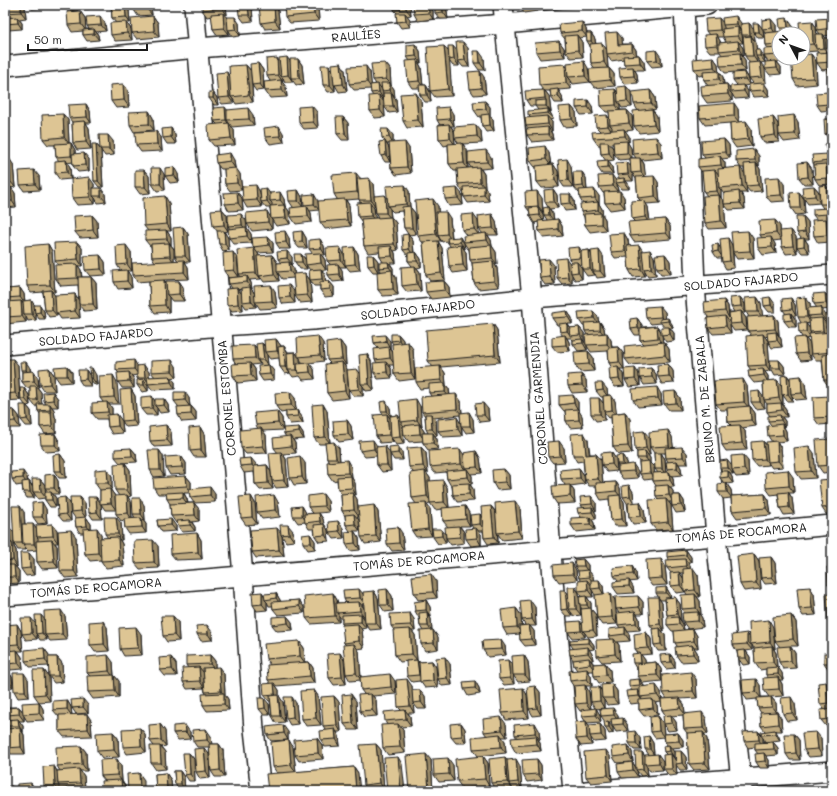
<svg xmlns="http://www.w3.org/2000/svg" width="837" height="796" font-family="Mali,sans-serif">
<rect width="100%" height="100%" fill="#fff"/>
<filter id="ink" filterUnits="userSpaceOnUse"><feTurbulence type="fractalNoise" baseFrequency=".025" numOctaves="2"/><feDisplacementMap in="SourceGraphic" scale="8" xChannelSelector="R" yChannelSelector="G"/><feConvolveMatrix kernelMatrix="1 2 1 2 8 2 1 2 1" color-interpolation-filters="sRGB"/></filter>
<g filter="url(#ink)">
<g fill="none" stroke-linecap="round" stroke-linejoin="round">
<defs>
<g id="minor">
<polyline points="194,5 243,576 254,729 261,791"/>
<polyline points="503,5 532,298 554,592 573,791"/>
<polyline points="684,5 695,286 716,536 742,791"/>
<polyline points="5,66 198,48 505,24 707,5"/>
<polyline points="5,345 221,326 313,320 532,298 832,275"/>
<polyline points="5,596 716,536 832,525"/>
<polyline points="586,791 832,771"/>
</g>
</defs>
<use href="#minor" stroke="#1c1c1c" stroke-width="22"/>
<use href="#minor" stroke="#fff" stroke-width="19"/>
</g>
<g fill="#bea97f" stroke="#1c1c1c" fill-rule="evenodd">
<polygon points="5,5 23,5 25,7 26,18 19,19 22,23 22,29 8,30 5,27 5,18 8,17 5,13"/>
<polygon points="30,5 59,5 59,7 32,9"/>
<polygon points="63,5 77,5 78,10 67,11"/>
<polygon points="79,5 89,5 89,9 82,9"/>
<polygon points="111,5 128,5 128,7 127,7 129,10 130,23 127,23 131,29 132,40 115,41 111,35 116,23 112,18"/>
<polygon points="226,5 227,15 225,15 227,18 239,23 240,36 233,37 229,31 229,34 217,35 213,29 212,16 207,17 202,10"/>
<polygon points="274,5 278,11 280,28 265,29 261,23"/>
<polygon points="318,5 319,21 290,23 285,17"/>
<polygon points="410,5 411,15 407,16 410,19 410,27 401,28 397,22 397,13 394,10"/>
<polygon points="422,5 429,5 433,11 433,19 418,21 414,14"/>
<polygon points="446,5 448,19 440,19 435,13"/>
<polygon points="455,5 467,5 467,6 457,7"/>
<polygon points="519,5 537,5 538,11 524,13"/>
<polygon points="591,5 606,5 606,7 594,8"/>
<polygon points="151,6 152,15 138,16 134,10"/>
<polygon points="252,6 253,21 244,22 239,15"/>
<polygon points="80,11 85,18 85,29 89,29 87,26 105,23 106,31 96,32 98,35 99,40 87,41 83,35 83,31 72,32 68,25"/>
<polygon points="153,16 158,23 159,37 137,39 132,33"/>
<polygon points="832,18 832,35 824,36 826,38 832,38 832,69 822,70 817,63 818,53 817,51 805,52 803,49 803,34 812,21 816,27 817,34 820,34 817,30"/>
<path d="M 722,22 L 741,23 L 742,31 L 740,31 L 742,33 L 749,23 L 753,29 L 758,23 L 762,29 L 776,25 L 776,32 L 782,32 L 780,28 L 792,25 L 792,30 L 793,30 L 796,34 L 779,34 L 779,58 L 789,58 L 789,61 L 777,62 L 781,67 L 781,74 L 770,75 L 765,69 L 768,62 L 764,56 L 768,49 L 766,45 L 765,33 L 763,30 L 764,38 L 758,38 L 754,32 L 755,41 L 756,43 L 756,50 L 760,50 L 764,57 L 765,62 L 761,63 L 766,83 L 764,83 L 768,89 L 769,96 L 754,97 L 749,91 L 749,85 L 744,86 L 748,91 L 748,98 L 735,99 L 732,94 L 732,101 L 707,103 L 702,96 L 708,86 L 704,80 L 703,75 L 699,76 L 694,69 L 713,57 L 718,64 L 718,71 L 723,77 L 724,84 L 727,84 L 730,89 L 737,85 L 733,80 L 745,72 L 749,79 L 750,84 L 753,83 L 749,78 L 749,62 L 745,56 L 743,37 L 742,36 L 743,43 L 739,43 L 743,48 L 743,56 L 742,56 L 745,60 L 746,71 L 725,73 L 720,66 L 722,55 L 720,52 L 710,52 L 705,46 L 709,35 L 706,31 ZM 718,37 L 723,37 L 726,42 L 721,43 ZM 757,58 L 760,62 L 757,62 Z"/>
<polygon points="586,29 587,33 591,33 595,39 596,44 606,49 622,38 622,44 632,44 636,50 637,55 639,55 644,62 645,70 635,70 637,74 638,83 624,84 620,77 626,68 624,64 624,59 611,61 607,55 608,68 609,68 614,74 615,86 595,88 590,82 595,69 591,63 590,46 587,41 587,37 579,38 582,42 583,57 571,58 566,52 565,39 560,33"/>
<polygon points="559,41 564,48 565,57 540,59 536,52"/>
<polygon points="415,44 420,51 421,63 419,63 421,67 423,85 426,85 430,92 431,102 425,102 420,95 420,88 412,88 408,82 410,61 407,57"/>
<polygon points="444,46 448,51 457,52 468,48 469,67 463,67 458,61 459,66 453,66 449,61 452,96 435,97 430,91"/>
<polygon points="811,54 816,61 817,84 797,86 793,79"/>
<polygon points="661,57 662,66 652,67 647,61"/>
<polygon points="484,58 485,70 479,70 474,63"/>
<polygon points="298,59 302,65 304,84 296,85 293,81 293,82 285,82 283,78 282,82 286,87 287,97 270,98 265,91 270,81 267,76 280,62 290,61"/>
<polygon points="258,63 263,70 264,90 256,91 252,85 253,102 236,104 233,99 233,103 222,104 218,98 230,76 246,65 251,71"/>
<polygon points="385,63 390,69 391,85 394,89 394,97 396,99 397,112 389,113 384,106 383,93 383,99 381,99 384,102 385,117 375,118 370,111 373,96 371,93 371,89 354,90 349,84 370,72 371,85 376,84 373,80"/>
<polygon points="329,65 333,71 345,70 347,91 339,92 335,85 335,91 328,92 323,85"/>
<polygon points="568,68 588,68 590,82 573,84 570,79 571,89 558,90 562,96 563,103 555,103 551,97 550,91 545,91 549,96 551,112 550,112 552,116 553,119 550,120 552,122 552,131 551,131 552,134 553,140 532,142 527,135 528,129 526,126 530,117 528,115 538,110 535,106 530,106 526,100 543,90 539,85"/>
<polygon points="832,69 832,88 828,83"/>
<polygon points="484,77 486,94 474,95 470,89"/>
<polygon points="626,86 631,92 632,107 622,108 620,105 620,110 627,110 632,116 633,130 625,131 629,136 629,142 627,142 631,148 632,158 636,158 633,154 661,143 662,158 642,160 644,164 645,177 658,182 660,203 646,204 648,207 650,221 665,219 670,226 671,239 634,242 630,236 635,222 632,219 640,200 638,198 636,179 633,174 633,181 626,181 629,185 629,189 621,189 617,184 618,191 624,197 625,208 610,210 605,203 604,193 603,193 599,187 620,179 617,175 631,167 630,159 619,160 614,154 613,144 610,144 613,148 614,160 608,161 612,167 613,174 602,174 598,168 606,161 601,154 600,145 598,145 593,138 600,131 596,127 610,119 609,112 606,112 601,106 615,89 617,92"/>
<polygon points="128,90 129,107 116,108 111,101"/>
<polygon points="650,90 655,97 656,109 652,110 657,116 658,131 639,133 634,126 638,111 634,104"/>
<polygon points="213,92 217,98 218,105 214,105 209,98"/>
<polygon points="832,97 832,110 821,111 817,105"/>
<polygon points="421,100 423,127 407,128 403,121"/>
<polygon points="485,101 490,107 490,116 493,120 494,131 486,132 482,126 481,117 479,117 474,110"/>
<polygon points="86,104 90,111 91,123 86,123 89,128 91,149 77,150 73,143 72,122 69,118"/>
<polygon points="571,106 576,112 577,126 564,127 560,120"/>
<polygon points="592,106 593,114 581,115 576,108"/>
<polygon points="738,109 739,122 751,128 752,146 736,148 731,141 730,123 705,125 700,118"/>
<polygon points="227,110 253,115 254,125 232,127 230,125 234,130 235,145 214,146 209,140 217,124 214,121"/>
<polygon points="149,111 153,118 154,130 134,132 130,125"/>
<polygon points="317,112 318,128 304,129 299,123"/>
<polygon points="63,114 68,120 69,143 71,143 75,150 75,154 89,159 89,171 78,172 73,166 73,162 67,163 70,167 71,179 60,180 55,173 59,161 56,157 55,145 48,145 43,139"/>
<polygon points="453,114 454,126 451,126 454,131 455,144 458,143 455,138 481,131 482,143 463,144 467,150 468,168 471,168 468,163 491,157 492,168 481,169 484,174 485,187 488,192 489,201 468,203 464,197 463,191 462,191 458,184 457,171 454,171 449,164 448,145 444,146 439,139 440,125 437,120"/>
<polygon points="343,117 348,123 349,140 342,140 337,134"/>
<polygon points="773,117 778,124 779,142 764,143 760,137"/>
<polygon points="832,119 832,140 830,140 825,134"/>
<polygon points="798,122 800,140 784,142 779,135"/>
<polygon points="171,128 175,135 176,144 167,144 163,138"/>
<polygon points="283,133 284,142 270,144 265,137"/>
<polygon points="393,135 393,143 409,148 411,173 396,175 391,168 390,144 387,144 389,148 390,162 385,162 381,156 385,141 382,138"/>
<polygon points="161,137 162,151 141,152 136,145"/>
<polygon points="724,139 729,145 730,158 722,159 725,163 725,168 744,173 744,168 741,168 736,161 759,156 759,166 758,166 760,169 762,191 750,192 746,187 747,193 741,193 744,198 745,209 729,210 724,204 724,194 721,190 721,198 724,202 726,228 709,229 705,223 707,196 704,192 703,173 698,167 705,158 702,154"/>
<polygon points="113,141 114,155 105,156 100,149"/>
<polygon points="96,144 101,150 103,187 99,187 94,181"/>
<polygon points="832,144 832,156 830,156 826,149"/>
<polygon points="549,153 551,165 553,164 558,171 559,187 542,188 537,182 536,167 535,167 530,161"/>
<polygon points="828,154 832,160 832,168 829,168 830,170 831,184 819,185 815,179 814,165 813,163"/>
<polygon points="5,158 13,164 15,187 11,188 15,193 16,207 5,208"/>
<polygon points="234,160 235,168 240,174 242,190 230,191 225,184 224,169 221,169 216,163"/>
<polygon points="807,162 812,169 813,184 804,184 799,178"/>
<polygon points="571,166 573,187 564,187 560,181"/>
<polygon points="144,170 149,176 150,193 140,194 135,187"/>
<polygon points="582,172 586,178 587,190 599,196 599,204 602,209 603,216 605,219 606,230 590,232 585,225 584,217 581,212 583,204 580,199 580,193 579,193 574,187"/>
<polygon points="164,174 165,190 157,191 152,184"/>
<polygon points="178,174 179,182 170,183 165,176"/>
<polygon points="39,176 40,190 24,191 20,185"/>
<path d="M 360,178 L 373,184 L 374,196 L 387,199 L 409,191 L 410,207 L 415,213 L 416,234 L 409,235 L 413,241 L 414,253 L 416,252 L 421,259 L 421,267 L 417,268 L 420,272 L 421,291 L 407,292 L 402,286 L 412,266 L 408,261 L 408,256 L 403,250 L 408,234 L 404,228 L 402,211 L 393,212 L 390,209 L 391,217 L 396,223 L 398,250 L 394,251 L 395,253 L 396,263 L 390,263 L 393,268 L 393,273 L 396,277 L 398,295 L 383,296 L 378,290 L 381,271 L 379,268 L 383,262 L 380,257 L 379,252 L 368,253 L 364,246 L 362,222 L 358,217 L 360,202 L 359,199 L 346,200 L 349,205 L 351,226 L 325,229 L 320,222 L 337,199 L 334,194 ZM 373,206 L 375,206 L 376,213 L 378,218 L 375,218 L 374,208 Z"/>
<polygon points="94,184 94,188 105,194 106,202 98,203 95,198 95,204 77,205 72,198"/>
<polygon points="784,184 785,201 771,202 766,196"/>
<polygon points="826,185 830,192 831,196 832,195 832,214 831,210 829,210 832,214 832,221 827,221 831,226 832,226 832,247 831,246 831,242 818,243 814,236 817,220 813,215 823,208 820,204"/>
<polygon points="814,186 819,192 820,203 808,204 803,197"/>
<polygon points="553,189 557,195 558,208 550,209 553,214 554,220 558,219 562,226 563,236 544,238 539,231 539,222 534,223 530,216 530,212 526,207 542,198 543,212 542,212 543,214 543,221 547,220 544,215 548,207 545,202"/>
<polygon points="298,190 302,197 303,207 305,206 304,205 314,194 319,210 310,211 311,213 312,222 296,224 291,217 293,207 289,201"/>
<polygon points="260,191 270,193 284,199 285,206 289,211 290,224 276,226 272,220 272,229 252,231 247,224 271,217 270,208 266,208 261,202 262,207 247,208 243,201"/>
<polygon points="237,192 242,198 243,210 229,211 225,204"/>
<polygon points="799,192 804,199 805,214 796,215 791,208"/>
<polygon points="462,194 463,205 449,206 445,199"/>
<polygon points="574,200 575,210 565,211 561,204"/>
<polygon points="169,203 171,231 167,231 171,237 171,245 174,249 174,261 178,261 175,256 183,227 188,234 190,262 185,262 188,267 189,279 164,280 167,284 179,281 183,287 184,301 172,301 169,297 169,312 155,313 150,306 149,281 137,282 133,275 155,262 152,257 151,246 150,246 145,240 148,231 144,226"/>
<polygon points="438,206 438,212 450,218 452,237 464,242 466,235 462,230 478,221 479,234 483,234 479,229 492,214 496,221 498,235 488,235 491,240 492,246 496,252 497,264 495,264 497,268 499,287 478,289 474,283 472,263 470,260 469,249 468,249 464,243 465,249 463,249 466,252 467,271 453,273 449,266 450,246 448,243 447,241 442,242 440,239 441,241 438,241 442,248 445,280 430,281 426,275 423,242 422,242 418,236"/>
<polygon points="222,209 227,215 228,231 224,232 228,238 229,250 223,251 219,244 218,232 213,226"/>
<polygon points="92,215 97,221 98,237 80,238 75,232"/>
<polygon points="803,216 808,222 809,239 805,239 808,244 809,253 802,253 797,247 801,238 797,233"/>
<polygon points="246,220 247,228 251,234 252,243 234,244 229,238 230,229 228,226"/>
<polygon points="775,220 780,226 781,240 773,241 775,244 776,253 763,255 758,248 762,238 760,235"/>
<polygon points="791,230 796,237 797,253 786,254 782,247"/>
<polygon points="302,231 306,238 307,248 299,248 294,242"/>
<polygon points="624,233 628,240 629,246 643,251 654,257 656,275 648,276 645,271 645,276 633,277 629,270 628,257 615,258 611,252"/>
<path d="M 268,237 L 273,243 L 273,252 L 258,253 L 259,256 L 272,255 L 277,262 L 277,263 L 281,263 L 278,259 L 292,257 L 292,264 L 291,265 L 294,269 L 294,274 L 310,279 L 310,270 L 306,265 L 307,269 L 300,269 L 295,262 L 301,254 L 306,260 L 313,254 L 309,249 L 320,239 L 324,246 L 325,255 L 322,255 L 325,260 L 326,270 L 322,270 L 325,275 L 326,281 L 329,281 L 334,287 L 334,296 L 325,297 L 320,290 L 320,286 L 314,286 L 310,280 L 312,302 L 300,303 L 295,296 L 294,278 L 282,279 L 278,273 L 279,281 L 264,282 L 261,278 L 261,279 L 250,280 L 251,283 L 252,289 L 251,289 L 255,294 L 275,291 L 277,308 L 260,309 L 256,303 L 256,307 L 246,308 L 242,302 L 243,310 L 232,311 L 227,305 L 232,288 L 229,284 L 241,277 L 239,274 L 254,248 L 253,247 ZM 241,289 L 241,294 L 238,290 Z"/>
<polygon points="289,238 290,249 280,249 276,243"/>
<polygon points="753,238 754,258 737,259 733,253 734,268 726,269 722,262 722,258 717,258 713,252 721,249 732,244"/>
<polygon points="77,242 82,248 82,266 78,266 81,270 82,277 91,277 96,283 97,310 84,311 79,305 80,318 61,319 57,313 57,316 49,317 45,310 43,292 31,293 27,286 48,244 52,251 55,292 52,292 55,296 75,294 79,300 78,285 61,286 56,279 58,265 55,261"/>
<polygon points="354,247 358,254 360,270 350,271 345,265 346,267 340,267 342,270 343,281 333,282 328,275 330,264 327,261 344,254"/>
<polygon points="589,250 592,254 603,256 605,277 597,278 595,274 595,275 587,276 582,269 582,264 579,265 582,268 582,279 575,280 572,275 572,283 562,284 557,278 570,263 572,262 569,259 582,251"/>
<polygon points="131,252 132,271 127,271 131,277 132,288 118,289 114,282 121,271 117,265"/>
<polygon points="665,254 670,261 671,274 661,274 657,268"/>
<polygon points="100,255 105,262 106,275 90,276 85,270"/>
<polygon points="373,255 378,261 378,272 373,272 368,266"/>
<polygon points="237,258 239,277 229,278 224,271"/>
<polygon points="554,265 555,284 545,285 540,278"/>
<polygon points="444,281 449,287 450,297 431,299 426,292"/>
<polygon points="20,288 24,294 25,301 31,300 34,305 44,311 45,319 39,319 36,314 36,320 28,321 26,317 26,322 5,324 5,289"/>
<polygon points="294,291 295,303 283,304 279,298"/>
<path d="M 825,293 L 830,299 L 830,309 L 822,310 L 825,315 L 832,314 L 832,386 L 829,387 L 824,380 L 822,360 L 815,360 L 811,354 L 810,338 L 806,339 L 810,344 L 811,360 L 801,361 L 796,354 L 802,337 L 799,332 L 801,323 L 798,317 L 810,303 L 810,308 L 817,308 L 814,304 ZM 809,323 L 810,329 L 806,324 Z"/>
<polygon points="740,297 745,304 745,313 742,313 746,318 747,330 734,331 730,325 731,333 713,334 708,328 708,317 705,313 724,300 728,306 729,312 734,312 731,307"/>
<path d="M 757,297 L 761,303 L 762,316 L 774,315 L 778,321 L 779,335 L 781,339 L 782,347 L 772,348 L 768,341 L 770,371 L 765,372 L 768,376 L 768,381 L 777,380 L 782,386 L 787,375 L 790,379 L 801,376 L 805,383 L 807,399 L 796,400 L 792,396 L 793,401 L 787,401 L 783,395 L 783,405 L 786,409 L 787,417 L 782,417 L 785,421 L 785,427 L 784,427 L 786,431 L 787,441 L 777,442 L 781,448 L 783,467 L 772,468 L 769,464 L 769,465 L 757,466 L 752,460 L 763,441 L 766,445 L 772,442 L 768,436 L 771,425 L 768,421 L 770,416 L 767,412 L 767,404 L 764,400 L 763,382 L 754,383 L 749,377 L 751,370 L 748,366 L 751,335 L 748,331 L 749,317 L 746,312 ZM 768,336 L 768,341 L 765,337 Z"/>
<polygon points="791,298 795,305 796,316 793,316 796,320 796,327 789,327 784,321 786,314 783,310"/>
<polygon points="775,304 775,312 769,312 764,306"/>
<polygon points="567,311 572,318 572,324 568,324 570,328 579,327 584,333 584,342 586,345 587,335 585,331 584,326 583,326 579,320 593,311 598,317 598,322 600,322 604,328 605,333 611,340 612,347 618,347 623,353 624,369 620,369 623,374 624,386 615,387 610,380 612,368 609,363 608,351 591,352 587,346 587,350 578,351 573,344 573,340 571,338 567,338 569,342 570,351 557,352 552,346 563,336 560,332 559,325 557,325 552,318"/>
<polygon points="665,312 665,318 672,324 673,328 670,328 674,333 674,341 666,342 662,336 662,342 664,342 669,349 670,362 630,365 625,359 644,344 640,340 640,335 635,335 631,329 637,318 642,325 642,327 657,326 661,332 664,327 661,323 651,324 646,318"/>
<polygon points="493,324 497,330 500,362 441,367 445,373 446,385 449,389 450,395 461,401 462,413 473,419 474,432 466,433 462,427 462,436 443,437 438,431 461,423 460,415 434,418 436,420 437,435 435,436 437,439 438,449 428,450 423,443 423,441 409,442 404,435 404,426 403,425 404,444 396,445 393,440 393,442 380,443 376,436 383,414 381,411 390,408 391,415 401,419 420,406 422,427 421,427 424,431 424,433 428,433 426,429 425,416 422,412 431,396 429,393 429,388 420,389 416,382 433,367 428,361"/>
<polygon points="398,334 403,340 403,343 413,349 415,379 399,381 394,374 394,365 389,365 391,368 392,378 378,379 374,373 377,363 375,360 378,348 374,343 390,341 390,348 393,353 393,344 391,341"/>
<polygon points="276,339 281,346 284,346 288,352 295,352 300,358 300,364 303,363 298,357 323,343 324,361 309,363 314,369 315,379 303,380 300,376 293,377 290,373 285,374 280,367 279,358 270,359 267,355 268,365 274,371 274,380 263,381 259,375 261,365 260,363 260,364 252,365 255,369 256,381 238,383 233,376 236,364 233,359 257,349 262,343 265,346"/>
<polygon points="340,341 345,348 346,365 344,365 347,369 349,398 332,400 327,393 330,363 327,360"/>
<polygon points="588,351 593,357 594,371 580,372 575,365"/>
<polygon points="367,354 371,361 374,390 366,391 363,386 363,396 354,396 349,390 360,374"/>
<polygon points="5,359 18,365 20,400 5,401"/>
<polygon points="779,360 784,366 785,374 775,375 771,368"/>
<polygon points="668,364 673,371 674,383 662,384 658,377"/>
<polygon points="67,366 72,372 72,382 60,383 55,376"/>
<polygon points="138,366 149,372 149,377 155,377 151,372 176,366 177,377 171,378 175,382 175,389 152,390 148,384 147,384 148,386 148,391 142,392 137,385 138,380 137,378 137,375 132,376 134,379 134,388 122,388 118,382 119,373 116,370"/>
<polygon points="30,368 31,372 33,371 38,378 39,387 37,387 41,392 41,404 46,404 44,401 53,392 58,399 58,407 52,407 54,410 55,417 56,418 56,433 45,434 40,427 40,414 38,411 37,406 35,406 30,400 30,388 27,388 22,382 22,372 21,370"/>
<polygon points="49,368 54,375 55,391 44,391 40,385"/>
<polygon points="651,368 656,374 657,384 644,385 640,378 640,386 629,387 625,380 639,374"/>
<polygon points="86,370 90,376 96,375 97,385 95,385 90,379 91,386 83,386 79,380"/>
<polygon points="581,374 586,380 587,392 572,393 568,386"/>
<polygon points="113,375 119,404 109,404 112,408 112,415 122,421 131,389 135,396 137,426 126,427 122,421 123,433 112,434 108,427 107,419 97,419 92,413 103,402 100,398"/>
<polygon points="747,386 749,406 750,406 755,413 756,426 742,428 745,431 747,450 726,451 722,445 731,425 728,422 727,410 721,410 716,404"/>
<polygon points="24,388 29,395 30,405 27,406 31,411 32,426 26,426 21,420 25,405 21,399"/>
<polygon points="607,389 607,395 611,395 615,401 616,413 625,412 630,419 632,453 618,454 613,447 611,417 609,418 604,412 605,420 596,421 591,414 599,398 603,404 603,397 601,397 596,391"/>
<polygon points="675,391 680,398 681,410 669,410 664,404"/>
<polygon points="759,391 765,408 756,409 751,402"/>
<polygon points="661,394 662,405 638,407 633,400"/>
<polygon points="830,396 832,398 832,424 819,425 814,418"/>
<polygon points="189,398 190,406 191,406 196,412 196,421 182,422 178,415 178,406 174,401"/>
<polygon points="295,398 296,410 302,417 303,423 290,424 286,417 286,412 281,413 276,406"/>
<polygon points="164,399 168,405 169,412 160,413 157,408 157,415 146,415 141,409 155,401"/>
<polygon points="578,402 578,410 582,416 583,427 570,428 566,421 565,411 564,411 559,405"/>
<polygon points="488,409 489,421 480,422 476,415"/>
<polygon points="5,410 14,410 19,416 20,428 9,428 5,423"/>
<polygon points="277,411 282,418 283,430 263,431 266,435 267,453 246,454 241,448 258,429 256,425"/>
<polygon points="327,411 330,442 339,448 340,461 351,467 352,478 355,483 356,495 354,495 357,499 359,517 357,517 359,520 360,531 354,531 359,538 360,550 350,551 346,544 350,531 346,525 345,516 342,511 341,494 338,489 337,480 333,481 328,474 329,462 327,458 326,444 319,444 314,438"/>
<polygon points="347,420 351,426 353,440 339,442 334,435"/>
<polygon points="166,425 171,432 172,446 154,447 150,441"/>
<polygon points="200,427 204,434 206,457 194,457 190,451"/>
<polygon points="299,427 303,433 304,439 293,440 295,443 296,453 283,454 286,459 288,487 276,488 272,482 273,489 260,490 255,484 254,472 244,473 240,466 256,464 256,466 267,465 271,471 278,453 274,448 286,437 284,434"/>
<path d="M 668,430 L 672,437 L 673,447 L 687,453 L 688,464 L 679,464 L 681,468 L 682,475 L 672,476 L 673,478 L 674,487 L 670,487 L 673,491 L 673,495 L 680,495 L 684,501 L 685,512 L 676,513 L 672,506 L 671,502 L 669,502 L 671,505 L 673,529 L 656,530 L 651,524 L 658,499 L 656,496 L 656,486 L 653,481 L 653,479 L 644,480 L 640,474 L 639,462 L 637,458 L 637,452 L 635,450 L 644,431 L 650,455 L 648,455 L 650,458 L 650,463 L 654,467 L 654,473 L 658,473 L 655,469 L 654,453 L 650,447 ZM 661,453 L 665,453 L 666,458 L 668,462 L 667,469 L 668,472 L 666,472 L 665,459 Z"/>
<polygon points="55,434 59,441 60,451 46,452 41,445"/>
<polygon points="829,439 832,442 832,472 823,473 818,466"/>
<polygon points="588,440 590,454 596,454 601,460 603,483 616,482 620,488 621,497 624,502 626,526 615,526 611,520 609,499 601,500 597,493 596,486 589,486 585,480 583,461 577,462 573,455"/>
<polygon points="377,446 377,447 390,452 402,452 403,460 394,460 390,454 391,471 382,472 377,465 377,456 365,457 360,451"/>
<polygon points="421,447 426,453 428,473 426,473 430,478 430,481 447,487 449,508 465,506 469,513 470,526 460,526 464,532 464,543 451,545 446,538 448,527 443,521 443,509 435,510 430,503 426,504 430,509 432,536 416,537 412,531 416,504 412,498 413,472 409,467"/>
<polygon points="131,448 136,454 137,462 120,463 115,457"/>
<polygon points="564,448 565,462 553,463 548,457"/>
<polygon points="159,450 163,456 164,476 154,477 150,470"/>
<polygon points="476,451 480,458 482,473 471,474 472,476 472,484 470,484 473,489 474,501 457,502 453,495 452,486 451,486 447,479 446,472 435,473 430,467"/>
<polygon points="611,452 616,459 617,471 607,472 602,465"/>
<polygon points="814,453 816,478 801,479 796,472"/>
<polygon points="60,454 65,461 66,478 59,478 54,471"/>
<polygon points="622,455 627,462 627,465 638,471 638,478 623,479 618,472 618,466 617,464"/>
<polygon points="181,456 186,463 186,474 170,475 166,468"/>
<polygon points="748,461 749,476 736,477 732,471 733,474 730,474 732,477 733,483 727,484 731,490 732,496 765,494 769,500 771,515 737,518 732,511 731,498 723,499 718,492 724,483 720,478 722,471 720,468"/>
<polygon points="125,463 130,470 131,496 128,497 131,502 132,518 135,518 133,514 144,505 145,520 143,520 146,524 146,533 129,534 125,528 124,520 121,521 116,514 119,496 115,490"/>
<polygon points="305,463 306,484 294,485 290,478"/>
<polygon points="579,468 584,475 585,484 570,486 574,491 575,503 557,504 553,498 565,485 561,479"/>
<polygon points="107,469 112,476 112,489 110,489 115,496 116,510 105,510 101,504 102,519 93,519 89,513 96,497 100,503 100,490 95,483"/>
<polygon points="504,469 509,475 510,489 497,490 493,483"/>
<polygon points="54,474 58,481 59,494 53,494 56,498 56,507 50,507 45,500 45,498 38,499 34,493 34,498 27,498 23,492 22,485 16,486 12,479 27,477 28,481 29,481 33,487 40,479 45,485 45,492 48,492 45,488"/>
<polygon points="186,476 191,482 191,489 215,494 215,502 194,503 190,497 190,493 184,493 187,499 188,503 194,503 199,509 199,521 192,522 195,527 195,531 182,532 178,526 178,523 176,523 171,516 170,504 167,499 166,494 158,494 154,488"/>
<polygon points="793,477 794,493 789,493 792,498 794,514 784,515 780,508 778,494 771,495 766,488"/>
<polygon points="832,479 832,514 826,514 822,508"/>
<polygon points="629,485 633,492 634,503 644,509 646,523 633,524 629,517 627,503 623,497"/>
<polygon points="251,496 255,503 257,524 246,525 241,518"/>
<polygon points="80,497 85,503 86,517 91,524 91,528 101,534 101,538 108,538 105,534 121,523 122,540 120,540 122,544 124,566 106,568 101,561 101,560 90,561 85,554 84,533 80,533 76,527 75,518 71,512"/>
<polygon points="328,501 329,512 319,513 323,519 324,524 328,530 329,541 319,542 315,536 314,529 309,529 305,522 298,523 293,516 302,506 306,513 306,514 313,513 308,507"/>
<polygon points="278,502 280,517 262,519 257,512"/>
<polygon points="596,502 596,511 594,511 596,514 596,519 592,519 594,523 595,530 576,532 571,525 581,517 578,513 583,508 581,505"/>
<polygon points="70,503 71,521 63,521 58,515"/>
<polygon points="374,505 378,512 381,542 365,544 361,537"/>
<polygon points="491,506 496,512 520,508 522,538 502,540 498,534 498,543 488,544 484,538 483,531 478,531 481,534 481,545 471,546 466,539 473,528 471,525 480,514 482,518"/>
<polygon points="46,509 47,523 38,524 33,517"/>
<polygon points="24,512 25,524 36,529 52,524 57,530 58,543 55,543 57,546 58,568 42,569 37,562 37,550 28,551 26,549 26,550 18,550 14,544 14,547 16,550 17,567 16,567 19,571 19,583 5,584 5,527 9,527 13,533"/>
<polygon points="157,520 176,526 176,531 162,532 158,526"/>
<polygon points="343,528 344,538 334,539 329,532"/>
<polygon points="441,529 446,535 446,543 438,544 433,537"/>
<polygon points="293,531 294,541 286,542 282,536 284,556 256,558 252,552 281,533"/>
<polygon points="197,533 201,540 202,559 176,560 171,554"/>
<polygon points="402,533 404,550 392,551 387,544"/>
<polygon points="310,534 315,541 315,549 308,550 303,543"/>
<polygon points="76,537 78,577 65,578 60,571"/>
<polygon points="158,546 159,568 140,569 135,563"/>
<path d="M 686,550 L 691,557 L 691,562 L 688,562 L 690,565 L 690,568 L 698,575 L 700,597 L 697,597 L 700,601 L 701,615 L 700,615 L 702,618 L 703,627 L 688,629 L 683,622 L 684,613 L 682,609 L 687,595 L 685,591 L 685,592 L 676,593 L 671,586 L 671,573 L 667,568 L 669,560 L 667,557 ZM 680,573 L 683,573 L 683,578 Z"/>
<polygon points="754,554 759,561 761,589 744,591 740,584"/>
<polygon points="771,557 775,563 777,583 765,584 761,578"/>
<polygon points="34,559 34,575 26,576 21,569"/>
<polygon points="583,559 588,565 588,570 593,576 593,580 603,586 604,594 610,593 615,600 617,624 602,625 597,618 595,595 592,590 593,597 587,597 591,603 591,609 596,615 597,636 588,637 585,633 585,637 572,638 568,632 583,625 582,609 580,606 581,615 574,616 571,612 572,616 566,616 561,610 565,590 568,594 579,593 579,597 582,596 578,591 580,580 579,578 578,571 575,566"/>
<polygon points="661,559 665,566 667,585 652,586 647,579"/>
<polygon points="632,566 636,573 637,581 629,582 633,587 634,593 618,594 613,587 618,581 614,576"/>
<polygon points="832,566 832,590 828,585"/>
<polygon points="576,570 577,580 559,582 554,575"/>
<polygon points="436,581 437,598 418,600 414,593"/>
<polygon points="666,587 670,594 670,598 675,597 680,604 681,621 683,624 684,630 693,629 697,636 698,648 694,648 697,652 698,661 681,662 676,655 677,646 675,643 674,631 672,631 667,625 669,618 667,615 665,600 660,600 656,593"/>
<polygon points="810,587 814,594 816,615 803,616 799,609"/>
<polygon points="387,589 392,596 393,611 385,612 380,605"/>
<path d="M 374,591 L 378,598 L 381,629 L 370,630 L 366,624 L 366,628 L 361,629 L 362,630 L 364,648 L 357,649 L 359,651 L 361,677 L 395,681 L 396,694 L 373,696 L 376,700 L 377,716 L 364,717 L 360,711 L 364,694 L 361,690 L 361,680 L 350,681 L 346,674 L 345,669 L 346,684 L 334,685 L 329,678 L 340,653 L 344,660 L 346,645 L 344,643 L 343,625 L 342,623 L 342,620 L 339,616 L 339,622 L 311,624 L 306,618 L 333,593 L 337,600 L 338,603 L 346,603 L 344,599 ZM 362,604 L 364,604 L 365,620 L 364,618 L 365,618 L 364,608 Z"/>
<polygon points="262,592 264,596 276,593 280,600 281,602 299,600 304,607 304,613 278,615 273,609 273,606 269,606 267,602 267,610 257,611 253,605"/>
<polygon points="832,593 832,626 828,621"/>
<polygon points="638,596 643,602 643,614 637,614 639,618 640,630 627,631 629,634 630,641 617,642 619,645 620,661 602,662 597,656 611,639 609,636 620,628 618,625 619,613 616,609"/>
<polygon points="658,597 662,603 664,631 662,631 665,635 666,651 658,651 654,645 653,629 650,625"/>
<polygon points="426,600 430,607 431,617 430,617 431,619 432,630 438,637 438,649 425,651 421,644 423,631 420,626 419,618 415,611"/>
<polygon points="535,607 536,626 530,626 534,631 535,645 525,646 520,640 520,634 507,635 503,628 516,608 521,615 521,626 525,625 522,620"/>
<polygon points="791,615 796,622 798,646 790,646 795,653 796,668 783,669 779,662 780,647 775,641"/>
<polygon points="65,616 67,640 50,641 46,636 47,640 40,640 37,635 37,639 26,640 22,634 35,623 44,620"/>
<polygon points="173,616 178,622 179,641 167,642 163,636"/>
<polygon points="287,616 292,622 293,630 277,631 272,625"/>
<polygon points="414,619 415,631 412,631 415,635 417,660 400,662 395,655 394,630 391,626"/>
<polygon points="17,624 21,631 23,651 18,651 22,657 23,669 10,670 6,664 9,651 5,645"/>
<polygon points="107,627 109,651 95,652 90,645"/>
<polygon points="773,627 775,649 774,649 776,653 777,667 782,673 783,680 780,680 782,684 783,696 771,697 776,703 776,712 781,718 782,731 776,731 779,737 780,740 765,742 763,738 763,742 773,742 778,748 778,755 766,756 769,760 769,768 760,768 756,762 758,754 755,750 755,747 748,748 744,741 758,731 761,734 765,731 761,726 761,713 758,708 757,699 747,700 743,693 760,685 761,697 769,697 764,690 768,678 766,675 766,669 760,670 755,663 754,649 752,645 752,650 746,651 750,657 750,664 743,665 738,658 737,652 733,645 750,638"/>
<polygon points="212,632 212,640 201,641 197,634"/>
<polygon points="646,632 651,639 652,654 641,655 645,660 645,663 656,662 661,669 662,681 643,683 638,676 638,670 637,670 633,663 638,653 635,649"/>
<polygon points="141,634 142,655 124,656 120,649"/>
<polygon points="589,638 594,645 594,649 589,650 592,654 593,660 591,660 594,664 605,663 610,670 611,682 599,683 594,676 594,671 588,671 591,676 592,686 586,686 589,692 591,709 595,708 591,702 599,687 602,691 612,684 617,691 618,704 607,705 604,700 604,708 596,709 600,715 601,722 587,723 589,726 600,724 605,731 606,741 594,742 591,738 592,745 581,746 576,739 585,721 582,716 582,711 580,711 575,704 574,687 570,681 577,670 574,666 573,660 570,655 573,648 570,644"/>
<polygon points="299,641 304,648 305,662 309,662 313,668 314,683 276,686 279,690 279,696 283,702 285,722 276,723 272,716 270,701 269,701 264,695 271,684 268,680 270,665 266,659"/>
<polygon points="505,646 506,655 488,657 483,650"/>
<polygon points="44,648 49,655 49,657 57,657 62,663 63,682 54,683 49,676 49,666 30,667 25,661"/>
<polygon points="832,653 832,670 829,670 824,663"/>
<polygon points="670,654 675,661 675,668 666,669 661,663"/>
<polygon points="210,655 215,661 215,667 224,674 225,695 228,699 229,710 207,711 203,705 206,694 205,692 204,688 187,689 183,682 188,668 186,665"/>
<polygon points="524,655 528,662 530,681 518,682 513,675 514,684 504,685 499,679 508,660 513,666"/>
<polygon points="171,657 176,664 177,676 165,676 160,670"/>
<polygon points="417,660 419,662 432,661 436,667 438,687 425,688 420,681 412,682 407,676"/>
<polygon points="113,662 114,675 119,681 119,697 93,699 88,692 90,676 87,673"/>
<polygon points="450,664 452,685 442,686 438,679"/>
<polygon points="44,670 49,677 50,701 39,702 34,695"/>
<polygon points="5,671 8,671 12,677 13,687 5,688"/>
<polygon points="28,679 29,697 18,698 14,691"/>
<polygon points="639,679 644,686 661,692 661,699 667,699 663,693 696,679 697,698 680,699 684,704 685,713 706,718 708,734 704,734 707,739 710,769 694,770 689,764 687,733 684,729 683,715 671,716 676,722 677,730 668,731 664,724 666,716 662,710 661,702 655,703 657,705 658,715 644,716 639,710 639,703 631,704 627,697 632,691 629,686"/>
<polygon points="475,681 479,688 480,694 468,696 464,689"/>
<polygon points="826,682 831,688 832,710 830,710 832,712 832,726 826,726 821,720 824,709 820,704"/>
<polygon points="412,686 412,690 420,690 425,696 426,709 418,709 413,703 414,713 408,713 410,716 411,726 401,727 403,730 405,753 388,755 383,748 387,725 385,721 401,710 398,707"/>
<polygon points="535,686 540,692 541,715 533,716 529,709"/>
<polygon points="523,688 527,695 529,718 506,720 502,713"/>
<polygon points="314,690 318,696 321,725 306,726 302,719"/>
<polygon points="334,696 339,702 341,732 337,732 339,736 340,746 325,747 321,740 326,730 323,726"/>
<polygon points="5,697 7,700 8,707 19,707 23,712 39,702 43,709 44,720 27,721 24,716 24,721 19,721 23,726 23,732 24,735 25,754 11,754 8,751 9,759 5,759 5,744 6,745 5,736 5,720 6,721 6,729 8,729 7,726 10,720 7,715 7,711 5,711"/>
<polygon points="67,700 71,707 72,715 91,720 92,736 64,737 59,731 59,717 53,710"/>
<polygon points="356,701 358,730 349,730 344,724"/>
<polygon points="296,703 298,724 290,725 286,718"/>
<polygon points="269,704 270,715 264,715 259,709"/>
<polygon points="795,704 797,720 787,721 783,714"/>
<polygon points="88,705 88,713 76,714 72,708"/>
<polygon points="600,709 618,715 618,718 627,724 628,731 616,732 612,725 612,722 609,722 613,728 613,733 609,734 605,727 605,722 601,716"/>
<polygon points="658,716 663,723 664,734 678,733 683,740 683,747 671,748 674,752 674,758 675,760 681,751 686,757 687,770 680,770 676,765 677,775 669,776 664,769 666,754 664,752 667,745 665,742 664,737 655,738 651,732"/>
<polygon points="461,723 465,729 466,743 456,743 451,737"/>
<polygon points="160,724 165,731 166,746 161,747 165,752 166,769 156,770 151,763 154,746 150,741"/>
<polygon points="506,724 507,737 502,737 505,741 506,753 478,756 473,749 487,736 484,732"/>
<polygon points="140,728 145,734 146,752 127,754 123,747"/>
<polygon points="539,730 540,740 538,740 540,743 541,751 516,753 512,746 517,738 515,735"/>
<polygon points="113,732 118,738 119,757 102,758 97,751"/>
<polygon points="190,732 190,739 178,740 173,733"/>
<polygon points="288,732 288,740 271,741 267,735"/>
<polygon points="794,734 799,740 800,760 790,760 786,754"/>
<polygon points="211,736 211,744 219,744 223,750 225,777 215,777 211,771 209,747 197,747 193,741"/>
<polygon points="649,736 653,743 654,754 663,761 663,770 650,771 647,767 648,775 641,776 637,771 638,777 622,778 618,772 632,762 636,767 642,752 645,756 649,755 645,749"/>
<polygon points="317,738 322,745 323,759 299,761 295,755"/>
<polygon points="640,738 641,750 634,750 629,743"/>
<polygon points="821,738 822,756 809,757 804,750"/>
<polygon points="376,744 381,750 384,790 368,791 364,785"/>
<polygon points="628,745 632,752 633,762 617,763 613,757"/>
<polygon points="81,746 86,752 87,771 80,771 84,776 85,789 80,790 81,791 48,791 44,786 54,766 57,771 60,771 57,766"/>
<polygon points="293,747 296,772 354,767 358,773 277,773 273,767"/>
<polygon points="204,748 209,754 210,778 200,779 196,772"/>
<polygon points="189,753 194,759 195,781 189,781 185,775"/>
<polygon points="483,756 488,763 489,786 462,788 457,781"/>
<polygon points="610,756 612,781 591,783 586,777"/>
<polygon points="505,757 507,760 520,766 522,789 514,789 511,786 512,788 495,789 491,783"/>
<polygon points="117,759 121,766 122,781 125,786 126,791 102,791 105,781 101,776"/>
<polygon points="537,759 541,765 542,780 527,782 523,775"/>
<polygon points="431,760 433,791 409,791"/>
<polygon points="453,765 454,781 439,782 434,775"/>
<polygon points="174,771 180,771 184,777 185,791 156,791 155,774 166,773 171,780 172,791 179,790 175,784"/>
</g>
<g fill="#9b8a68" stroke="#1c1c1c">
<polygon points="21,5 23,5 25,7 26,18 21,12"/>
<polygon points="74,5 77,5 78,10"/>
<polygon points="125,5 126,5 129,10 130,23 126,17"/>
<polygon points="147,5 150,5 151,6 152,15 147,9"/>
<polygon points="222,5 226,5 227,15 222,8"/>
<polygon points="248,5 252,5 252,6 253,21 249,15"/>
<polygon points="274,5 278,11 280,28 275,21"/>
<polygon points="313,5 318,5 319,21 314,14"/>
<polygon points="406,5 410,5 411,15 406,9"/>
<polygon points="428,5 433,11 433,19 429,13"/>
<polygon points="442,5 446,5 448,19 443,12"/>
<polygon points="533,5 537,5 538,11"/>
<polygon points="80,11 85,18 86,31 81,24"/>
<polygon points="223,13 228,19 229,34 224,28"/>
<polygon points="405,13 410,19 410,27 406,21"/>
<polygon points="100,16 105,23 106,31 101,25"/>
<polygon points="153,16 158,23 159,37 154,31"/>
<polygon points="736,16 741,23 742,31 737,24"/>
<polygon points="17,17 22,23 22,29 18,23"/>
<polygon points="235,17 239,23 240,36 236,29"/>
<polygon points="719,18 724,24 723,25 724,27 725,36 720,30"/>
<polygon points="787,18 792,25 793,34 788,28"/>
<polygon points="771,19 776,25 776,35 772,28"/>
<polygon points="812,21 816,27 818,49 817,49 813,44"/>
<polygon points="126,22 131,29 132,40 127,33"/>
<polygon points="582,22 586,29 587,37 582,31"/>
<polygon points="749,23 754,29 755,41 750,35"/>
<polygon points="758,23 763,29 764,38 759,32"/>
<polygon points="738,27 742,34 743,43 738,36"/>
<polygon points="94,29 98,35 99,40 94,34"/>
<polygon points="793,30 796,34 793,34"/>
<polygon points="617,32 622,38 623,51 618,45"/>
<polygon points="591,33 595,39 596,48 591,41"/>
<polygon points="716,34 720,41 721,51 717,45"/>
<polygon points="823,34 827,40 826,48 828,52 828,55 824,48"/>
<polygon points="577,35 582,42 583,57 578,50"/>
<polygon points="751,36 756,43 757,56 756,56 757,58 757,62 753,56"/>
<polygon points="559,41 564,48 565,57 560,50"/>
<polygon points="738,41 743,48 743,56 739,49"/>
<polygon points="463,42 468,48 469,67 465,60"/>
<polygon points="602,43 607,50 608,69 604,62"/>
<polygon points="415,44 420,51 421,63 416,56"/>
<polygon points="632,44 636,50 637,58 632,51"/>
<polygon points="444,46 449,52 452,96 448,89"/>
<polygon points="453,46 458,52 459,66 454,59"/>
<polygon points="656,50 661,57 662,66 657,60"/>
<polygon points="760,50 764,57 765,62 760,56"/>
<polygon points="479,51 484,58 485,70 480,63"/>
<polygon points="740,53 745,60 746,71 741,65"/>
<polygon points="811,54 816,61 817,84 813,78"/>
<polygon points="639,55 644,62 645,70 640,63"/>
<polygon points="287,57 292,64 291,78 293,82 288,75"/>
<polygon points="713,57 718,64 719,74 714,67"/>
<polygon points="277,58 281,64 281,76 283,78 283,82 278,75"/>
<polygon points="298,59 302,65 304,84 299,78"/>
<polygon points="417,60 421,67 423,87 419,81"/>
<polygon points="584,61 588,68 590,82 585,76"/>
<polygon points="776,61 781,67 781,74 777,68"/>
<polygon points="760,62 765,68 766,83 762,77"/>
<polygon points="258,63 263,70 264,90 260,84"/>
<polygon points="341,63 345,70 347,91 343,84"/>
<polygon points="385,63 390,69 391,85 394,89 395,97 390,90 390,83 386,79"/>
<polygon points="565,64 569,70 568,77 570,79 571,89 566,83"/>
<polygon points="246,65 251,71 253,102 249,95"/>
<polygon points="329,65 333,71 335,91 330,85"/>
<polygon points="366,66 370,72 372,89 367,82"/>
<polygon points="633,67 637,74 638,83 634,76"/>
<polygon points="609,68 614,74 615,86 610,80"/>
<polygon points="480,71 484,77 486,94 481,88"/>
<polygon points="719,71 723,77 724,85 719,79"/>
<polygon points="227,72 231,79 231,97 233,99 233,103 229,97"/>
<polygon points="745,72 749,79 750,85 745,79"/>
<polygon points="281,80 286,87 287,97 282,90"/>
<polygon points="764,83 768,89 769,96 764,90"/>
<polygon points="123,84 128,90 129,107 124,100"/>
<polygon points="378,84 383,91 382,91 383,93 383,99 379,92"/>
<polygon points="727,84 731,91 730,92 732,94 732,101 728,94"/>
<polygon points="426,85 430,92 431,102 427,95"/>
<polygon points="743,85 748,91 748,98 744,91"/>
<polygon points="626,86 631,92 632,107 627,101"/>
<polygon points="558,89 562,96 563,103 558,96"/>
<polygon points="615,89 619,95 618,102 620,105 620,111 616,105"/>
<polygon points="544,90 549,96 551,112 546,106 546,100 545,98"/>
<polygon points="650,90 655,97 656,109 651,103"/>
<polygon points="213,92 217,98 218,105 213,98"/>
<polygon points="828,92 832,97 832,108 829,104"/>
<polygon points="391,93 396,99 397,112 393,106"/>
<polygon points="416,93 421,100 423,127 418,120"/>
<polygon points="379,95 384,102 385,117 380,110"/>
<polygon points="588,100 592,106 593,114 588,107"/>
<polygon points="485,101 490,107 490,116 493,120 494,131 490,125 489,114 486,109"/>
<polygon points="734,103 738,109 739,122 734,116"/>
<polygon points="86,104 90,111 91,123 87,117"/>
<polygon points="312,106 317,112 318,128 313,122"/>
<polygon points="571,106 576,112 577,126 572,119"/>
<polygon points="225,107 230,114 227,120 234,130 235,145 231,138 229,125 226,120"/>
<polygon points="449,107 453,114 454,126 450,119"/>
<polygon points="248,108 253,115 254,125 249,119"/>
<polygon points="548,109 552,116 553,119 548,113"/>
<polygon points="652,109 657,116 658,131 654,124"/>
<polygon points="627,110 632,116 633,130 629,123"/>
<polygon points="149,111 153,118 154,130 149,124"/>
<polygon points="63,114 68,120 69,144 64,137"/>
<polygon points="607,115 611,121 610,125 612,127 612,132 608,126"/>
<polygon points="794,115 798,122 800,140 795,134"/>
<polygon points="547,116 552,122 552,131 548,124"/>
<polygon points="343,117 348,123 349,140 345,133"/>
<polygon points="773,117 778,124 779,142 775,135"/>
<polygon points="85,121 89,128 91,149 86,142"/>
<polygon points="746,121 751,128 752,146 748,139"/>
<polygon points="449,124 454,131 455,145 450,138"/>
<polygon points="476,125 481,131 482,143 477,136"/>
<polygon points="279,126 283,133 284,142 280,136"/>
<polygon points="548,127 552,134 553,140 548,134"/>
<polygon points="171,128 175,135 176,144 171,137"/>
<polygon points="388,129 393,135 393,144 389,137"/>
<polygon points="624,129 629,136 629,142 625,136"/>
<polygon points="156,131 161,137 162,151 157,144"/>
<polygon points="108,135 113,141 114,155 109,149"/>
<polygon points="656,137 661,143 662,158 658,152"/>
<polygon points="724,139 729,145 730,158 725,152"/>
<polygon points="385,141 389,148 390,162 386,155"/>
<polygon points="627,141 631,148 632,159 627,153"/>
<polygon points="405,142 409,148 411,173 407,167"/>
<polygon points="608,142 613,148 614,160 609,153"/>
<polygon points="71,143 75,150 76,162 71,156"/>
<polygon points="462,143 467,150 468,170 464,163"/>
<polygon points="96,144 101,150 103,187 98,181"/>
<polygon points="545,146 549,153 551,166 546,159"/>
<polygon points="754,149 759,156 759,166 755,160"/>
<polygon points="486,150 491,157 492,168 487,162"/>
<polygon points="84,153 89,159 89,171 85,165"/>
<polygon points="230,153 234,160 235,168 230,161"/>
<polygon points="828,154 832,160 832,167 828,161"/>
<polygon points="720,156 725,163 725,172 721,165"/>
<polygon points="9,158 13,164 15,187 10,181"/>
<polygon points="640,158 644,164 646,179 641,172"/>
<polygon points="567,159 571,166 573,187 568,180"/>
<polygon points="66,160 70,167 71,179 67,172"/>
<polygon points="608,160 612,167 613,174 608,167"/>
<polygon points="627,162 632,168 631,173 633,174 633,181 628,174"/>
<polygon points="807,162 812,169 813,184 808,177"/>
<polygon points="756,163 760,169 762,191 758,185"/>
<polygon points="553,164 558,171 559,187 555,180"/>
<polygon points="826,164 830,170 831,184 827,178"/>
<polygon points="174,167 178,174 179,182 174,175"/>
<polygon points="479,167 484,174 485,187 488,192 489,201 484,195 484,187 480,182"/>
<polygon points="740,167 745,174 747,193 742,186"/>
<polygon points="160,168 164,174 165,190 160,184"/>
<polygon points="236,168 240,174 242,190 237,183"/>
<polygon points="34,170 39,176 40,190 35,184"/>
<polygon points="144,170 149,176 150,193 145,187"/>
<polygon points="715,170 720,176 719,188 721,190 721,198 717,191"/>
<polygon points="582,172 586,178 587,193 583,186"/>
<polygon points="356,173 361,179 362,199 357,192"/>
<polygon points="612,175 617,182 616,183 617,184 618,192 613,186"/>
<polygon points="654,176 658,182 660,203 655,196"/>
<polygon points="89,177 94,184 94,196 93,196 95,198 95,204 90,197"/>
<polygon points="779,177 784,184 785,201 781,195"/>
<polygon points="369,178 373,184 375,206 371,200"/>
<polygon points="624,178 629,185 629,189 624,182"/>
<polygon points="256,185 260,192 262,207 257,200"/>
<polygon points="405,185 409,191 410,207 415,213 416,234 412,228 410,210 406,204"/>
<polygon points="826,185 830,192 832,210 827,204"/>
<polygon points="814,186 819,192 820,203 815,196"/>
<polygon points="11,187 15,193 16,207 12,201"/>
<polygon points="101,188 105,194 106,202 101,196"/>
<polygon points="266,188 271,195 270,201 272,203 272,208 267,201"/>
<polygon points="457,188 462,194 463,205 458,198"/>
<polygon points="553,189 557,195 558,208 554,202"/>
<polygon points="594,189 599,196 599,204 595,198"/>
<polygon points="298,190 302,197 303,207 298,201"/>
<polygon points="537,191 542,198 543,212 538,206"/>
<polygon points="620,191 624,197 625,208 620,202"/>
<polygon points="739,191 744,198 745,209 740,203"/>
<polygon points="237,192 242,198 243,210 238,203"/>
<polygon points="280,192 284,199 285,206 289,211 290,224 286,218 285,206 280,200"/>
<polygon points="799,192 804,199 805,214 800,208"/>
<polygon points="314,194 318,201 319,210 314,204"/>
<polygon points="570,194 574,200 575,210 570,203"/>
<polygon points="385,195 389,201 388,206 390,209 391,219 386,213"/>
<polygon points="719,195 724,202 726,228 721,221"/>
<polygon points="165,196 169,203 171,231 167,224"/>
<polygon points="345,199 349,205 351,226 347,220"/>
<polygon points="433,199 438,206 440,235 438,235 441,241 436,234"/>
<polygon points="644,200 648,207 650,224 645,217"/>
<polygon points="370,202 374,208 376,222 371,216"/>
<polygon points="598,202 602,209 603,216 605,219 606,230 601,224 601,214 598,210"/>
<polygon points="307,206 311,213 312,222 308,216"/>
<polygon points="538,207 543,214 544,222 539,215"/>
<polygon points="548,207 553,214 554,221 549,215"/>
<polygon points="827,208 832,214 832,220 828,214"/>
<polygon points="222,209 227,215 228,231 224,225"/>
<polygon points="267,211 271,218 271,219 272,220 272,229 268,222"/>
<polygon points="446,212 450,218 452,241 447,234"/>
<polygon points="241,214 246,220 247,228 251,234 252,243 247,236 247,231 242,225"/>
<polygon points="473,214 478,221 479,235 474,229"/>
<polygon points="492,214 496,221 498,235 493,228"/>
<polygon points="92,215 97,221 98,237 93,230"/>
<polygon points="803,216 808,222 809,239 805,232"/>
<polygon points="391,217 396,223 398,250 394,244"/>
<polygon points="558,219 562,226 563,236 558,229"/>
<polygon points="665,219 670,226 671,239 666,233"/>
<polygon points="826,219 831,226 832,242 827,235"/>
<polygon points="775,220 780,226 781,240 776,233"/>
<polygon points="183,227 188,234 190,262 185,256"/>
<polygon points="166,230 171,237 171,245 167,239"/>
<polygon points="791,230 796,237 797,253 793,246"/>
<polygon points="224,231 228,238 229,250 225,244"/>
<polygon points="285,231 289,238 290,249 286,242"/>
<polygon points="302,231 306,238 307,248 302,241"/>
<polygon points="748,231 753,238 754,258 750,251"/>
<polygon points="486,233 491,240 492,246 496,252 497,264 492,258 491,247 487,240"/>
<polygon points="624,233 628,240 630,257 625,251"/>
<polygon points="408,234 413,241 414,256 409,249"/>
<polygon points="268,237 273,243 273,252 269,245"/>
<polygon points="460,237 464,243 465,249 460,242"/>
<polygon points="771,237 775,244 776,253 772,247"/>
<polygon points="728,238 732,245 734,268 730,261"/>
<polygon points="804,238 808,244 809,253 804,246"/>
<polygon points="320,239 324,246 325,255 321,248"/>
<polygon points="438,241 442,248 445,280 441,273"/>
<polygon points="77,242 82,248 82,266 78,259"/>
<polygon points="169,243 174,249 174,263 170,256"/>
<polygon points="48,244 52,251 55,292 50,285"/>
<polygon points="718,244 722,251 723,258 718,251"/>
<polygon points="126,245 131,252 132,271 127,264"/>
<polygon points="461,245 466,252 467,271 463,265"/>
<polygon points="639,245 643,251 644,269 645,271 645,276 641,269"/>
<polygon points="391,246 395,253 396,263 392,256"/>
<polygon points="340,247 344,254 346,267 341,260"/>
<polygon points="354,247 358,254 360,270 355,264"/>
<polygon points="579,247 583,253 584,264 580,258"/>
<polygon points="254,248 259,255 261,276 259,276 261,279 256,273"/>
<polygon points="589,250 593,257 593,271 595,275 590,269"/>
<polygon points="599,250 603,256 605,277 600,271"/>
<polygon points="650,250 654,257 656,275 651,268"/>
<polygon points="287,251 292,257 292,264 287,258"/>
<polygon points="233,252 237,258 239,277 234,270"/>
<polygon points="416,252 421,259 421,267 417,261"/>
<polygon points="320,253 325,260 326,270 321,263"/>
<polygon points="301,254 306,260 307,269 302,262"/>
<polygon points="665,254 670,261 671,274 666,267"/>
<polygon points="100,255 105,262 106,275 101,269"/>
<polygon points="272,255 277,262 278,272 277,272 278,273 279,281 274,274"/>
<polygon points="373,255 378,261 378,272 374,265"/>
<polygon points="566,258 571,265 571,273 572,275 572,283 568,277"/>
<polygon points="549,259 554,265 555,284 550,277"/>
<polygon points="184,260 188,267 189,279 184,272"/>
<polygon points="493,261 497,268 499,287 494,281"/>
<polygon points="289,262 294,269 295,278 290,271"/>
<polygon points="388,262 393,268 393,273 396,277 398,295 393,289 392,271 389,267"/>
<polygon points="577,262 582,268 582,279 578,272"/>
<polygon points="77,264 81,270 82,285 77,278"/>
<polygon points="338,264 342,270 343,281 339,274"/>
<polygon points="415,266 420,272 421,291 417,284"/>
<polygon points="321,269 325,275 326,285 322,279"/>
<polygon points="127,270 131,277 132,288 127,281"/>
<polygon points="305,273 310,280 312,302 307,295"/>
<polygon points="247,276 251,283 252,289 247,282"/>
<polygon points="91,277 96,283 97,310 93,304"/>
<polygon points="164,280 168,286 167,295 169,297 169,312 165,305"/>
<polygon points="179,281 183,287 184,301 179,294"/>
<polygon points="329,281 334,287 334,296 330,289"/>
<polygon points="444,281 449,287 450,297 445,290"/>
<polygon points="271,285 275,291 277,308 272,301"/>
<polygon points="289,285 294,291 295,303 290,297"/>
<polygon points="250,287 255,294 256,307 251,301"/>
<polygon points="20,288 24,294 25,304 20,297"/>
<polygon points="237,288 242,294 243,310 238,304"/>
<polygon points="51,290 56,297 57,316 52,310"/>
<polygon points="825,293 830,299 830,309 826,303"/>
<polygon points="75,294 79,301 80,318 75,311"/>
<polygon points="740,297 745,304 745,313 741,306"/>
<polygon points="757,297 761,303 763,318 758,312"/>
<polygon points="770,297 775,304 775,312 771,305"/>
<polygon points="805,297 810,303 811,316 808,316 811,320 811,323 807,317"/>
<polygon points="791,298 795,305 796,316 792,309"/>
<polygon points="31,300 36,307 35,313 36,314 36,320 32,314"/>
<polygon points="724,300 728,306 729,318 725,311"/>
<polygon points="21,301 26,307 24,314 26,317 26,322 22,316"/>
<polygon points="40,305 44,311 45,319 40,312"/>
<polygon points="660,306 665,312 666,321 665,322 661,317"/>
<polygon points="821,307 825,314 826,321 821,315"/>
<polygon points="567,311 572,318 572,324 568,317"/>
<polygon points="593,311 598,317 599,325 594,318"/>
<polygon points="741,311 746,318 747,330 742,323"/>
<polygon points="791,313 796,320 796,327 792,320"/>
<polygon points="774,315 778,321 779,335 775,329"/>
<polygon points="725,316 730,323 730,325 731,333 726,326"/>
<polygon points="637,318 642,325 642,335 638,328"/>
<polygon points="668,318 672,324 673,328 668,321"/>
<polygon points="822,318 827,325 826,327 827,330 828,337 823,331"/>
<polygon points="600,322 604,328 605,336 600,330"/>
<polygon points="567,323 571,330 571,336 567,331"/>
<polygon points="806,323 810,329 811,338 806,332"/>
<polygon points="493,324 497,330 500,362 495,355"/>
<polygon points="657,326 662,333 663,345 658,338"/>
<polygon points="579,327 584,333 584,342 580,335"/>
<polygon points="669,327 674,333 674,341 670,334"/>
<polygon points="776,332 781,339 782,347 777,340"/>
<polygon points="607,333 611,340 612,350 607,344"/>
<polygon points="398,334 403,340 403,347 399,340"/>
<polygon points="763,334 768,341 770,371 766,365"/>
<polygon points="385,335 390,341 390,348 386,341"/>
<polygon points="565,335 569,342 570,351 566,345"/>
<polygon points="318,336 323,343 324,361 320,355"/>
<polygon points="805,337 810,344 811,360 807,353"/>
<polygon points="276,339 281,346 282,358 277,351"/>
<polygon points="582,339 587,345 587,350 583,343"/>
<polygon points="340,341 345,348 346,365 342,359"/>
<polygon points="408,342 413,349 415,379 411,373"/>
<polygon points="664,342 669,349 670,362 665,355"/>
<polygon points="262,343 267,350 265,352 267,355 268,366 264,360"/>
<polygon points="254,345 259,351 258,360 260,364 255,358"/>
<polygon points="284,346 288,353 288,370 290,373 285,367"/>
<polygon points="389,347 394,354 395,365 390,358"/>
<polygon points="618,347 623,353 624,369 619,362"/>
<polygon points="588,351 593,357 594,371 589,364"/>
<polygon points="295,352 300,358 301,373 299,373 296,370"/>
<polygon points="367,354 371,361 374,390 369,384"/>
<polygon points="13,359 18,365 20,400 15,393"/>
<polygon points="134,360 138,367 139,375 134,369"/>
<polygon points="172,360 176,366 177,377 172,371"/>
<polygon points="779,360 784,366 785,374 780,368"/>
<polygon points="26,362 30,368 31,376 26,370"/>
<polygon points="342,362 347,369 349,398 345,391"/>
<polygon points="386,362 391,368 392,378 387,372"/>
<polygon points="250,363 255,369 256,381 251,375"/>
<polygon points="309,363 314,369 315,379 310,372"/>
<polygon points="668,364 673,371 674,383 669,376"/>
<polygon points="144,365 149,372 150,384 145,378"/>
<polygon points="269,365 274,371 274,380 270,374"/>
<polygon points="67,366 72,372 72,382 67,376"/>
<polygon points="440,366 445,373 446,385 449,389 450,398 445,392 445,385 441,380"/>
<polygon points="618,367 623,374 624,386 619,379"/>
<polygon points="49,368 54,375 55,391 50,384"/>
<polygon points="92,368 96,375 97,385 92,378"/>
<polygon points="635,368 639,374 640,386 635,379"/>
<polygon points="651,368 656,374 657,384 652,377"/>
<polygon points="357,369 362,376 361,384 363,386 363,396 359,389"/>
<polygon points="763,369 768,376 768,382 764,375"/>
<polygon points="86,370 90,376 91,386 86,379"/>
<polygon points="33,371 38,378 39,387 34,381"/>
<polygon points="129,372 134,379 134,388 130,381"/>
<polygon points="581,374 586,380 587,392 582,385"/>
<polygon points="113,375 117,382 119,404 114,397"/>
<polygon points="787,375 791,381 791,394 792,396 793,401 788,394"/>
<polygon points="170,376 175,382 175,389 171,382"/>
<polygon points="801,376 805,383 807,399 802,393"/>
<polygon points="143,379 148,386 148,391 144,385"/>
<polygon points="743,379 747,386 749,408 744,402"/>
<polygon points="777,380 782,386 783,405 779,398"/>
<polygon points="602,383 607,389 608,397 603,390"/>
<polygon points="36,386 41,392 42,406 37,400"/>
<polygon points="657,387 661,394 662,405 658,398"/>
<polygon points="24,388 29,395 30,405 25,399"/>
<polygon points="131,389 135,396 137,426 133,420"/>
<polygon points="675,391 680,398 681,410 676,403"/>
<polygon points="759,391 764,398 765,408 760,402"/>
<polygon points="53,392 58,399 58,407 53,400"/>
<polygon points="185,392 189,398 190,407 185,400"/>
<polygon points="290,392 295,398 296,412 291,405"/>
<polygon points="456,394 461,401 462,415 457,409"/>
<polygon points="573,395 578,402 578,410 574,403"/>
<polygon points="611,395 615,401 617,417 612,410"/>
<polygon points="152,396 156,403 155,406 157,408 157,415 152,408"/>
<polygon points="830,396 832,398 832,414"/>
<polygon points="599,398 604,404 605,420 600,414"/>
<polygon points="164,399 168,405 169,412 164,405"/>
<polygon points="416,399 420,406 422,427 417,420"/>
<polygon points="386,401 390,408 391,417 387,411"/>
<polygon points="107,402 112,408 112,418 108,412"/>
<polygon points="483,403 488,409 489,421 484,415"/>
<polygon points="781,403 786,409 787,417 782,410"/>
<polygon points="50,404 54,410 55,417 56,418 56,433 52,426 51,412 50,410"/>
<polygon points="323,404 327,411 330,443 325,437"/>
<polygon points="26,405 31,411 32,426 27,419"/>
<polygon points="191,406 196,412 196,421 191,414"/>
<polygon points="750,406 755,413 756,426 751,420"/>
<polygon points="578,409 582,416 583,427 579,420"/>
<polygon points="14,410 19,416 20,428 15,421"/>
<polygon points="297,410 302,417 303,423 298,416"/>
<polygon points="277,411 282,418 283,430 278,423"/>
<polygon points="469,412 473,419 474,432 470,426"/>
<polygon points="625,412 630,419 632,453 628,446"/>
<polygon points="117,414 122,421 123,433 118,426"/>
<polygon points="387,414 392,421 391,438 393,440 393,442 389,435"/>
<polygon points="431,414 436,420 437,435 432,429"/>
<polygon points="398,415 403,422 401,422 403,425 404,444 400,437"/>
<polygon points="780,415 785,421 785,427 781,420"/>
<polygon points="457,417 461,424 462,436 458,429"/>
<polygon points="347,420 351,426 353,440 348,434"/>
<polygon points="419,424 424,431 425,441 420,434"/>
<polygon points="782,424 786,431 787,441 783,435"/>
<polygon points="166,425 171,432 172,446 167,440"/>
<polygon points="740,425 745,431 747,450 742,443"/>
<polygon points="200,427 204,434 206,457 201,450"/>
<polygon points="299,427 303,433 304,439 299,432"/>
<polygon points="261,428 266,435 267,453 263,446"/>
<polygon points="668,430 672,437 674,452 669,446"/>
<polygon points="644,431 649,437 650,455 646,448"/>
<polygon points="433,433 437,439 438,449 433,443"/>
<polygon points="584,433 588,440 590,461 586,455"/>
<polygon points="55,434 59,441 60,451 55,445"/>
<polygon points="290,436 295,443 296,453 291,446"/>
<polygon points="829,439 832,442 832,466 832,465"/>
<polygon points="373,440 377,446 378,456 374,449"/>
<polygon points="559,441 564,448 565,462 560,456"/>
<polygon points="763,441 768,447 768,462 769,464 769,465 765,459"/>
<polygon points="777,441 781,448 783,467 778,461"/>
<polygon points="334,442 339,448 340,464 336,458"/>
<polygon points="385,446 390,453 391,471 387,465"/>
<polygon points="398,446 402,452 403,460 398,453"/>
<polygon points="809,446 814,453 816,478 811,471"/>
<polygon points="421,447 426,453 428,473 423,466"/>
<polygon points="682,447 687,453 688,464 683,457"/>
<polygon points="131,448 136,454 137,462 132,456"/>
<polygon points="460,449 464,455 466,471 461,464"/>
<polygon points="159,450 163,456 164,476 160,470"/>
<polygon points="476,451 480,458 482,473 477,467"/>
<polygon points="645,451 650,458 650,463 654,467 655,479 650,473 649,463 646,458"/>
<polygon points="281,452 286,459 288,487 284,480"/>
<polygon points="611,452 616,459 617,471 612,464"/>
<polygon points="661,453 665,459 666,475 662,469"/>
<polygon points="60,454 65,461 66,478 61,471"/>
<polygon points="596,454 601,460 603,485 598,479"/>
<polygon points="622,455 627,462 628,470 623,464"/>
<polygon points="743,455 748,461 749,476 744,469"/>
<polygon points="181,456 186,463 186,474 182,467"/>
<polygon points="300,456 305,463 306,484 302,477"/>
<polygon points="251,458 256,464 257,472 252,465"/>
<polygon points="347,460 351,467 352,478 355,483 356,495 352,488 351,477 348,473"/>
<polygon points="727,460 732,466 733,474 728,468"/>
<polygon points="677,461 681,468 682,475 677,468"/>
<polygon points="125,463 130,470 131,496 127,490"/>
<polygon points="633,464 638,471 638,478 634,471"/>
<polygon points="267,465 271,472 272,481 272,482 273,489 268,483"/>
<polygon points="579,468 584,475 585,484 580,478"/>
<polygon points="107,469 112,476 112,489 108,483"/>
<polygon points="467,469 472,476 472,484 468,477"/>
<polygon points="504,469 509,475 510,489 505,482"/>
<polygon points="788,470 793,477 794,493 789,486"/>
<polygon points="23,471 27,477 28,485 23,478"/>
<polygon points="425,471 430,478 432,503 427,496"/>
<polygon points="728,471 732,477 733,483 728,477"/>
<polygon points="669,472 673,478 674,487 670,480"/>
<polygon points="54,474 58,481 59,494 54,488"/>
<polygon points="186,476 191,482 191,492 187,486"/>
<polygon points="5,478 6,479 6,488 5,486"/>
<polygon points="40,479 45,485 46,498 41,492"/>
<polygon points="443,480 447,487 449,508 444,502"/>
<polygon points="29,481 33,488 33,492 34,493 34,498 30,492"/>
<polygon points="616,482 620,488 621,497 624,502 626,526 622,519 620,496 616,491"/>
<polygon points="469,483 473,489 474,501 469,494"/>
<polygon points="726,483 731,490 732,498 727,492"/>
<polygon points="570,485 574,491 575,503 570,496"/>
<polygon points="629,485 633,492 634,503 630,496"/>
<polygon points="668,485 673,491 673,502 669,495"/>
<polygon points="210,487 215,494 215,502 210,495"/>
<polygon points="110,489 115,496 116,510 111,503"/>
<polygon points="51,492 56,498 56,507 52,500"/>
<polygon points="183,492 187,499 188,505 183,498"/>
<polygon points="788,492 792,498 794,514 789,507"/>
<polygon points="353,493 357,499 359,517 354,510"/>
<polygon points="323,494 328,501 329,512 324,506"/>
<polygon points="765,494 769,500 771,515 766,508"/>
<polygon points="127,495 131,502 132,520 128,513"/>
<polygon points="274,495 278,502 280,517 275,510"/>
<polygon points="680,495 684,501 685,512 681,505"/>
<polygon points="251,496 255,503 257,524 252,517"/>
<polygon points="591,496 596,502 596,511 592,504"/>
<polygon points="65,497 70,503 71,521 66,514"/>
<polygon points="80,497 85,503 86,518 81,511"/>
<polygon points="96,497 101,503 102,519 97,512"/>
<polygon points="140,498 144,505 145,520 141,514"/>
<polygon points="666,499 671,505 673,529 668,522"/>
<polygon points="515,501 520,508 522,538 518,531"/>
<polygon points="42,502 46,509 47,523 42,517"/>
<polygon points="640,502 644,509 646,523 641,516"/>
<polygon points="194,503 199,509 199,521 195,515"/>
<polygon points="426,503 430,509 432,536 428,529"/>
<polygon points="374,505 378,512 381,542 376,536"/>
<polygon points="20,506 24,512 26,544 23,544 26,550 22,543"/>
<polygon points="302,506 306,513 307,522 302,516"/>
<polygon points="465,506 469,513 470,526 466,519"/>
<polygon points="491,506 496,513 498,543 494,537"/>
<polygon points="5,507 6,509 7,523 5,520"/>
<polygon points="592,507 596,514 596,519 592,512"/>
<polygon points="319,513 323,519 324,524 328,530 329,541 325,535 324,528 320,521"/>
<polygon points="354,514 359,520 360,531 355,524"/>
<polygon points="480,514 484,521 485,531 480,524"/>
<polygon points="86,517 91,524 91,532 87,526"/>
<polygon points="116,517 121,523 122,540 118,534"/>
<polygon points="590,517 594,523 595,530 590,524"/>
<polygon points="141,518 146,524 146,533 142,527"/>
<polygon points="171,519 176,526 176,531 171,525"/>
<polygon points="190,520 195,527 195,531 190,525"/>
<polygon points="338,521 343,528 344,538 339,531"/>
<polygon points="33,524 37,530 37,537 38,538 38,550 34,544"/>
<polygon points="52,524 57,530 58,543 53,536"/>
<polygon points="288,525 293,531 294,541 289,534"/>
<polygon points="459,526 464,532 464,543 460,537"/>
<polygon points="9,527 14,533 14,547 16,550 17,567 13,560 12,544 10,541"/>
<polygon points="398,527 402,533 404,550 399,543"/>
<polygon points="97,528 101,534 103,560 98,553"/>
<polygon points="277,528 282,534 281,535 282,536 284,556 279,550"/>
<polygon points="476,528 481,534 481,545 477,538"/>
<polygon points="441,529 446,535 446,543 442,536"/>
<polygon points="71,530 76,537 78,577 74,571"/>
<polygon points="354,531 359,538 360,550 355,543"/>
<polygon points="197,533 201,540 202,559 198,552"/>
<polygon points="310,534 315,541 315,549 311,543"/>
<polygon points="118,537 122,544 124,566 119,560"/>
<polygon points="52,540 57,546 58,568 54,561"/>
<polygon points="153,540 158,546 159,568 154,562"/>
<polygon points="686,550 691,557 691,562 686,555"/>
<polygon points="29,553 34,559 34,575 30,568"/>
<polygon points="754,554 759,561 761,589 756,583"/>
<polygon points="771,557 775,563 777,583 772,577"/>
<polygon points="583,559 588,565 588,572 584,566"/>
<polygon points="661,559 665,566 667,585 662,578"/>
<polygon points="685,559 690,565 691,573 686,566"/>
<polygon points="572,563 576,570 577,580 573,574"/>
<polygon points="14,565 19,571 19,583 15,577"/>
<polygon points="632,566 636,573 637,581 633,574"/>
<polygon points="693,568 698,575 700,597 695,590"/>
<polygon points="588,570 593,576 594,584 589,577"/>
<polygon points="679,572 684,579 685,592 680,585"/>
<polygon points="431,574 436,581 437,598 433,592"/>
<polygon points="587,580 592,586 591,589 592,590 593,597 588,590"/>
<polygon points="599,580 603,586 604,595 600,588"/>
<polygon points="629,580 633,587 634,593 629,586"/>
<polygon points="575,587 579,593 581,615 576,609"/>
<polygon points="666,587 670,594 671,599 666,593"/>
<polygon points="810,587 814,594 816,615 812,608"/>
<polygon points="359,589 364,595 365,604 360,598"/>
<polygon points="387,589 392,596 393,611 388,605"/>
<polygon points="565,590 570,596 569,609 571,612 572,616 567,609"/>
<polygon points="374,591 378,598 381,629 376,623"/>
<polygon points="262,592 266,598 265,600 267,602 267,610 262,604"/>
<polygon points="276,593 280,600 281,605 276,598"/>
<polygon points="333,593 337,600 339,613 337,613 339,616 339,622 335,616"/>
<polygon points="610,593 615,600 617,624 612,617"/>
<polygon points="695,594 700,601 701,615 696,608"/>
<polygon points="586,596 591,603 591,609 596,615 597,636 593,630 591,611 587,605"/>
<polygon points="638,596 643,602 643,614 639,607"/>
<polygon points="658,597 662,603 664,631 660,624"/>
<polygon points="675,597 680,604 681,621 677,614"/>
<polygon points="299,600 304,607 304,613 299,606"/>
<polygon points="426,600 430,607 431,617 426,610"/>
<polygon points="530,600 535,607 536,626 532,619"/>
<polygon points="359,602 364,608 365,618 360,611"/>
<polygon points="516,608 521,615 522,634 517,627"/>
<polygon points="61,610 65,616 67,640 62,634"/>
<polygon points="635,611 639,618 640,630 636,623"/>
<polygon points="427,612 431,619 432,632 428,626"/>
<polygon points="698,612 702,618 703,627 698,621"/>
<polygon points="410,613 414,619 415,631 411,625"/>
<polygon points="361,614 365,620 366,628 361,622"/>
<polygon points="41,615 46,621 45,635 46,636 47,640 42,633"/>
<polygon points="791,615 796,622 798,646 793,639"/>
<polygon points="173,616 178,622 179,641 174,635"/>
<polygon points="287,616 292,622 293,630 288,623"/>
<polygon points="678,617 683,624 684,630 679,624"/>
<polygon points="31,618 36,624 36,634 37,635 37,639 32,633"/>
<polygon points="769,620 773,627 775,649 770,642"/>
<polygon points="103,621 107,627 109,651 104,644"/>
<polygon points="580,621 584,628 583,631 585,633 585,637 581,631"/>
<polygon points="17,624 21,631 23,651 18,644"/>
<polygon points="358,624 362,630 364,648 359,641"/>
<polygon points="207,625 212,632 212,640 208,634"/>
<polygon points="529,625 534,631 535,645 531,639"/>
<polygon points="136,627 141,634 142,655 138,648"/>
<polygon points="625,627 629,634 630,641 625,634"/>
<polygon points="660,628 665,635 666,651 661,644"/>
<polygon points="410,629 415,635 417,660 412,654"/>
<polygon points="693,629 697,636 698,648 694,641"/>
<polygon points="433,630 438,637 438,649 434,643"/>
<polygon points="646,632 651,639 652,654 648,648"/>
<polygon points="747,633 751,640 750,644 752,645 752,650 747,644"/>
<polygon points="589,638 594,645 594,649 589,643"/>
<polygon points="614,639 619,645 620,661 615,654"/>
<polygon points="501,640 505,646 506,655 502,649"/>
<polygon points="299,641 304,648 305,663 300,656"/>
<polygon points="354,644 359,651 361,680 356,673"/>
<polygon points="692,645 697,652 698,661 693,654"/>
<polygon points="772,646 776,653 777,668 773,662"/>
<polygon points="790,646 795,653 796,668 791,661"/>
<polygon points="588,647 592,654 593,660 588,653"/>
<polygon points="44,648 49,655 49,666 45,659"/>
<polygon points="17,650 22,657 23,669 18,663"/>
<polygon points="745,650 750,657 750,664 746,658"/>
<polygon points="340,653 344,660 346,684 342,677"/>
<polygon points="640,653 645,660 646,669 641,663"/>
<polygon points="670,654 675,661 675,668 671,662"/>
<polygon points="108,655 113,662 114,678 109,671"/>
<polygon points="210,655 215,661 215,670 210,664"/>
<polygon points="524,655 528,662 530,681 525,675"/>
<polygon points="57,657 62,663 63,682 58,676"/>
<polygon points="171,657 176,664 177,676 172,669"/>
<polygon points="445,657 450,664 452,685 447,678"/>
<polygon points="589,658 594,665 595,671 590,664"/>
<polygon points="417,660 422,667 423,681 419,675"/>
<polygon points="508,660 513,666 514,684 510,678"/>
<polygon points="432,661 436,667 438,687 433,681"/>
<polygon points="309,662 313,668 314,683 310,676"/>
<polygon points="656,662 661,669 662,681 657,675"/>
<polygon points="605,663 610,670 611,682 606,675"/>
<polygon points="199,667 204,673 204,688 200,681"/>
<polygon points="219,667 224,674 225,695 228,699 229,710 224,704 224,695 221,691"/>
<polygon points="778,667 782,673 783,680 778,674"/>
<polygon points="587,669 591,676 592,686 587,679"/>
<polygon points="44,670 49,677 50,701 45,694"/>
<polygon points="8,671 12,677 13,687 8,681"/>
<polygon points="691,672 696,679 697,698 693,691"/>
<polygon points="24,673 28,679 29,697 25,691"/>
<polygon points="390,674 395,681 396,694 391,687"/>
<polygon points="114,675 119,681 119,697 115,691"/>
<polygon points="778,677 782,684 783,696 779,689"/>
<polygon points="407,679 412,686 414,713 410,706"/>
<polygon points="639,679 644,686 644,692 640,685"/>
<polygon points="756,679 760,685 761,698 756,692"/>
<polygon points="475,681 479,688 480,694 475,688"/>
<polygon points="826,682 831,688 832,708 828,703"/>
<polygon points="274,683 279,690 279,696 283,702 285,722 280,716 279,699 275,694"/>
<polygon points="612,684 617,691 618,704 613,698"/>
<polygon points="585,685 589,692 591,710 586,703"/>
<polygon points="656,685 661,692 662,702 657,695"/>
<polygon points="535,686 540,692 541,715 537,708"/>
<polygon points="599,687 603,693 602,698 604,700 604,708 600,701"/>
<polygon points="523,688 527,695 529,718 524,711"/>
<polygon points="314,690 318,696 321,725 316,718"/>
<polygon points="420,690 425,696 426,709 421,702"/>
<polygon points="638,690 643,697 640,697 643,701 644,703 639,696"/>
<polygon points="351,694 356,701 358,730 353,723"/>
<polygon points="371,694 376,700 377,716 372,710"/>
<polygon points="334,696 339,702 341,732 337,725"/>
<polygon points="5,697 7,700 8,711 5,707"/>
<polygon points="292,697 296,703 298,724 293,717"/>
<polygon points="771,697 776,703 777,714 772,707"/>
<polygon points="791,697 795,704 797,720 792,713"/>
<polygon points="264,698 269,704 270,715 265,708"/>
<polygon points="679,698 684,704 685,714 680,708"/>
<polygon points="83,699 88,705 88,713 83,707"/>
<polygon points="652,699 657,705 658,715 653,708"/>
<polygon points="67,700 71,707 72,716 67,709"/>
<polygon points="39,702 43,709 44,720 39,713"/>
<polygon points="19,707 24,713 23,714 24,716 24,721 19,714"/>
<polygon points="596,708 600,715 601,722 596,715"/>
<polygon points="613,708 618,715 618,721 614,715"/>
<polygon points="830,709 832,712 832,721 831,719"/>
<polygon points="405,710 410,716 411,726 406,719"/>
<polygon points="702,712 706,718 708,734 703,728"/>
<polygon points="777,712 781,718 782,731 778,724"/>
<polygon points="87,714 91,720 92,736 88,729"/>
<polygon points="671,715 676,722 677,730 672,723"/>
<polygon points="658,716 663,723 664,737 659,731"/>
<polygon points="501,717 506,724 507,737 502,730"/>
<polygon points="623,718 627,724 628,731 623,724"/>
<polygon points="18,719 23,726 23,732 19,726"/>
<polygon points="5,720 6,721 6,736 5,734"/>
<polygon points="586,721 590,727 590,736 591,738 592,745 587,738"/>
<polygon points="608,721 613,728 613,733 609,727"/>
<polygon points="461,723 465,729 466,743 462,736"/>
<polygon points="535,723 539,730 540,740 535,733"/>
<polygon points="160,724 165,731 166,746 161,740"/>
<polygon points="398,724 403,730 405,753 400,747"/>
<polygon points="600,724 605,731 606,741 601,735"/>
<polygon points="185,725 190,732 190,739 186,732"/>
<polygon points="283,725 288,732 288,740 284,733"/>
<polygon points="20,728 24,735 25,754 21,747"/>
<polygon points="140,728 145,734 146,752 141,746"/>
<polygon points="206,729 211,736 212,746 207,740"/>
<polygon points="335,729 339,736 340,746 336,739"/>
<polygon points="775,730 779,737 780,740 775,734"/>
<polygon points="635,731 640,738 641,750 636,743"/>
<polygon points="758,731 763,738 763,747 759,740"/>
<polygon points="113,732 118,738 119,757 114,750"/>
<polygon points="703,732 707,739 710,769 705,763"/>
<polygon points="816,732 821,738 822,756 818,749"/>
<polygon points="678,733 683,740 683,747 679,741"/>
<polygon points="500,734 505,741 506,753 501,747"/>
<polygon points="794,734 799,740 800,760 796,753"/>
<polygon points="536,736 540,743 541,751 537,744"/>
<polygon points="649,736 653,743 654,755 650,749"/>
<polygon points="317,738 322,745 323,759 318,753"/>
<polygon points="289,740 293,747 296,772 291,765"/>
<polygon points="773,742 778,748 778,755 774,749"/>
<polygon points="5,744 8,748 6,748 8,751 9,759 5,754"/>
<polygon points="219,744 223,750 225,777 220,770"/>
<polygon points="376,744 381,750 384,790 380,783"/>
<polygon points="628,745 632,752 633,762 629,755"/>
<polygon points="669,745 674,752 674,758 670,751"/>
<polygon points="81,746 86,752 87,771 82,764"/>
<polygon points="160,746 165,752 166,769 161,763"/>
<polygon points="204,748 209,754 210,778 206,771"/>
<polygon points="606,750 610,756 612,781 608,775"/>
<polygon points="681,751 686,757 687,770 682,763"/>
<polygon points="642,752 646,758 645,764 647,767 648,775 643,769"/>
<polygon points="189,753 194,759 195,781 190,774"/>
<polygon points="764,753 769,760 769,768 765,761"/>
<polygon points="426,754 431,760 433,791 430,791 429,790"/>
<polygon points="658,754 663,761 663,770 659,763"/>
<polygon points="671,754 676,761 677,775 672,769"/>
<polygon points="483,756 488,763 489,786 485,779"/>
<polygon points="398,757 402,764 405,791 401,791"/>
<polygon points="505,757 510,764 509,783 511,786 512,788 507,782"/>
<polygon points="448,758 453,765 454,781 449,774"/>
<polygon points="117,759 121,766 122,781 117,775"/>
<polygon points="516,759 520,766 522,789 518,782"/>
<polygon points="537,759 541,765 542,780 538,774"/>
<polygon points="632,762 637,769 636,770 637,771 638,777 633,770"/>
<polygon points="54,766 58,773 58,784 59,786 59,791 55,786"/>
<polygon points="354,767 358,773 360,791 356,791"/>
<polygon points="79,769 84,776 85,789 80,783"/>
<polygon points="180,771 184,777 185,791 181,784"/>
<polygon points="139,773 144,780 144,791 140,791"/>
<polygon points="166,773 171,780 172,791 167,791"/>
<polygon points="121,780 125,786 126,791 122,791 122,790"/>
<polygon points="31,783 36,790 36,791 32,791"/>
<polygon points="12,786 16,791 13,791"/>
</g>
<g fill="#ddc594" stroke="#1c1c1c">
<polygon points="5,5 21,5 21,12 5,13"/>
<polygon points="111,5 125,5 126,17 112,18"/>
<polygon points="133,5 147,5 147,9 134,10"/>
<polygon points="202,5 222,5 222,8 202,10"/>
<polygon points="238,5 248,5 249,15 239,15"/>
<polygon points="274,5 275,21 261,23 259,6"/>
<polygon points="284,5 313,5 314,14 285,17"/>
<polygon points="394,5 406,5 406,9 394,10"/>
<polygon points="422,5 428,5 429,13 414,14 413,6"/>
<polygon points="435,5 442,5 443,12 435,13"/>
<polygon points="519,5 531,5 519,6"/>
<polygon points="80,11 81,24 68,25 67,12"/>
<polygon points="223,13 224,28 213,29 211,14"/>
<polygon points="396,13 405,13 406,21 397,22"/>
<polygon points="100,16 101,25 87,26 86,17"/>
<polygon points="153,16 154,31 132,33 131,18"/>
<polygon points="736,16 737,24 723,25 722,18"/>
<polygon points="17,17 18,23 5,24 5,18"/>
<polygon points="227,17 235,17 236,29 228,30"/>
<polygon points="719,18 720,30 706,31 705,19"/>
<polygon points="787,18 788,28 780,28 779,19"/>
<polygon points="832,18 832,28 817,30 816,19"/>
<polygon points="771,19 772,28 762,29 762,20"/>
<polygon points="812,21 813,44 803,45 803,34 800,34 799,22"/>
<polygon points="126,22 127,33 111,35 110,23"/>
<polygon points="582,22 582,31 560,33 559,24"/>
<polygon points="749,23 750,35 742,35 741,24"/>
<polygon points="753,23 758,23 759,32 754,32"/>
<polygon points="738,27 738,36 723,37 722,29"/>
<polygon points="94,29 94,34 83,35 83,30"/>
<rect x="788" y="30" width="5" height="4"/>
<polygon points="784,31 784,34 779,34 779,44 766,45 765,33"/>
<polygon points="617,32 618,45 632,44 632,51 607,54 605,33"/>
<polygon points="586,33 591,33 591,41 587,41"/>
<polygon points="716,34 717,45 705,46 704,35"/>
<polygon points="815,34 823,34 824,48 816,49"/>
<polygon points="577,35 578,50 566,52 565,36"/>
<polygon points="751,36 753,56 745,56 743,37"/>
<polygon points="825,38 832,38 832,48 826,48"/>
<polygon points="559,41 560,50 536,52 535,43"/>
<polygon points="738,41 739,49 719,51 719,43"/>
<polygon points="456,42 463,42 465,60 458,61"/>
<polygon points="602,43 604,62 591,63 590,44"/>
<polygon points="415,44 416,56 407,57 407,45"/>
<polygon points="444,46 448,89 430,91 427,47"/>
<polygon points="448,46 453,46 454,59 449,60"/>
<polygon points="779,48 779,55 764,56 764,49"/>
<polygon points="656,50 657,60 647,61 647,51"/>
<polygon points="755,50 760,50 760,56 756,56"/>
<polygon points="473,51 479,51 480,63 474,63"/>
<polygon points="832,52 832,62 817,63 816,53"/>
<polygon points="740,53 741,65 720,66 719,55"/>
<polygon points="811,54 813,78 793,79 791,58 803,58 803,55"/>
<polygon points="639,55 640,63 624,64 623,56"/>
<polygon points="287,57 288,75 281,76 279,58"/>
<polygon points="713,57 714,67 694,69 693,59"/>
<polygon points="277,58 278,75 267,76 266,59"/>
<polygon points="290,59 298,59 299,78 291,78"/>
<polygon points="417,60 419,81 408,82 406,61"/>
<polygon points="584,61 585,76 568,77 567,63"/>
<polygon points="776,61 777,68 765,69 765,62"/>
<polygon points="760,62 762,77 749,78 748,63"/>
<polygon points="258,63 260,84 252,85 250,64"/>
<polygon points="341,63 343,84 334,85 332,64"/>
<polygon points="385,63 386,79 373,80 371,64"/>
<polygon points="565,64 566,83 539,85 538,66"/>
<polygon points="246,65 249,95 231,97 229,66"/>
<polygon points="321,65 329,65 330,85 323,85"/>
<polygon points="366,66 367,82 349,84 348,67"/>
<polygon points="633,67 634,76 620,77 619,68"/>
<polygon points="609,68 610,80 590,82 589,69"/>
<polygon points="832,69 832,83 828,83 827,70"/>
<polygon points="480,71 481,88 470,89 468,72"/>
<polygon points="719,71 719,79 704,80 703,72"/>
<polygon points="227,72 229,97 218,98 216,73"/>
<polygon points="745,72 745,79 733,80 733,73"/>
<polygon points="281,80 282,90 265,91 264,82"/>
<polygon points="381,83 390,83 390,90 382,91"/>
<polygon points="764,83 764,90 749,91 749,84"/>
<polygon points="123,84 124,100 111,101 110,85"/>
<polygon points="378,84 379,92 371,93 370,85"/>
<polygon points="727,84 728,94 702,96 701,86"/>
<polygon points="419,85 426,85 427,95 420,95"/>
<polygon points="743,85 744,91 730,92 730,86"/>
<polygon points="626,86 627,101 618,102 617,87"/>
<polygon points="558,89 558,96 551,97 550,90"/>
<polygon points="615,89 616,105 601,106 600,90"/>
<polygon points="544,90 545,98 526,100 525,91"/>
<polygon points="650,90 651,103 634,104 632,92"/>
<rect x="209" y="92" width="4" height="6"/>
<polygon points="828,92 829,104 817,105 816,93"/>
<polygon points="383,93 391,93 393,106 384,106"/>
<polygon points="416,93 418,120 403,121 400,94"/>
<polygon points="379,95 380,110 370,111 369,96"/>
<polygon points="546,100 546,106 535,106 535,101"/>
<polygon points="588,100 588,107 576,108 576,101"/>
<polygon points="485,101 486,109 474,110 473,102"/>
<polygon points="734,103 734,116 700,118 699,106"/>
<polygon points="86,104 87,117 69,118 68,105"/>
<polygon points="312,106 313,122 299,123 298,107"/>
<polygon points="571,106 572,119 560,120 559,107"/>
<polygon points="225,107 226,120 214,121 213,108"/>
<polygon points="449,107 450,119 437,120 436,108"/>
<polygon points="248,108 249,119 227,120 227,110"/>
<polygon points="548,109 548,113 528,115 528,111"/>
<polygon points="652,109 654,124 634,126 633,111"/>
<polygon points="627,110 629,123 610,125 609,111"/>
<polygon points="149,111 149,124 130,125 129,112"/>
<polygon points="63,114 64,137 43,139 42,115"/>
<polygon points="489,114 490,125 482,126 481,115"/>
<polygon points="607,115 608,126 596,127 595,116"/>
<polygon points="794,115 795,134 779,135 778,117"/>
<polygon points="547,116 548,124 526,126 525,118"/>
<polygon points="336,117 343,117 345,133 337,134"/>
<polygon points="773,117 775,135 760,137 758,119"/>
<polygon points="824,119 832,119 832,133 825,134"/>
<polygon points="85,121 86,142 73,143 72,122"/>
<polygon points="746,121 748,139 731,141 730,123"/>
<polygon points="229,123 231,138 209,140 208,125"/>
<polygon points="449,124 450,138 439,139 438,125"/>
<polygon points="476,125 477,136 455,138 454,127"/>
<polygon points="279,126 280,136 265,137 264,128"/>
<polygon points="548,127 548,134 527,135 526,129"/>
<polygon points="171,128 171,137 163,138 162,129"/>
<polygon points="381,129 388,129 389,137 382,138"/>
<polygon points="624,129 625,136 593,138 592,132"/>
<polygon points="156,131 157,144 136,145 135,132"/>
<polygon points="99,135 108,135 109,149 100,149"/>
<polygon points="656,137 658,152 633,154 632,139"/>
<polygon points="724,139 725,152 702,154 701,141"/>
<polygon points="385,141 386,155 381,156 379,142"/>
<polygon points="627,141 627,153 614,154 613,142"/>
<polygon points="405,142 407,167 391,168 389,143"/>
<polygon points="600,142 608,142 609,153 601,154"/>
<polygon points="71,143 71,156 56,157 55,144"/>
<polygon points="462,143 464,163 449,164 448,144"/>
<polygon points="832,143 832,149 826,149 825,144"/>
<polygon points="92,144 96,144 98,181 94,181"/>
<polygon points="545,146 546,159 530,161 529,148"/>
<polygon points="754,149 755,160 736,161 736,151"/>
<polygon points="486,150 487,162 468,163 468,152"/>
<polygon points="84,153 85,165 73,166 72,154"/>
<polygon points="230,153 230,161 216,163 215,155"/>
<polygon points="828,154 828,161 813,163 812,155"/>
<polygon points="720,156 721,165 698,167 698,159"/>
<polygon points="5,158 9,158 10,181 5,181"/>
<polygon points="630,158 640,158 641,172 631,173"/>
<polygon points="567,159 568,180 560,181 558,160"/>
<polygon points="66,160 67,172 55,173 55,161"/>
<polygon points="608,160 608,167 598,168 597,161"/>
<polygon points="627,162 628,174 617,175 616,163"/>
<polygon points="807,162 808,177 799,178 798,163"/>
<polygon points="756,163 758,185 746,186 744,164"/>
<polygon points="553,164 555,180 537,182 536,166"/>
<polygon points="826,164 827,178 815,179 814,165"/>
<polygon points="174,167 174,175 165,176 165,168"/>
<polygon points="479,167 480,182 458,184 457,169"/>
<polygon points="740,167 742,186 719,188 718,169"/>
<polygon points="151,168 160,168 160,184 152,184"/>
<polygon points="236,168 237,183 225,184 224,169"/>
<polygon points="34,170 35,184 20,185 19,171"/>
<polygon points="135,170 144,170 145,187 135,187"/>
<polygon points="715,170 717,191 704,192 702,171"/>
<polygon points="573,172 582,172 583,186 574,187"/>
<polygon points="356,173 357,192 334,194 332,175"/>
<polygon points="612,175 613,186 599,187 598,176"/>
<polygon points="654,176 655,196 638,198 636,177"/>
<polygon points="89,177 90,197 72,198 71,179"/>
<polygon points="779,177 781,195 766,196 765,178"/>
<polygon points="369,178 371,200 359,200 357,179"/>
<polygon points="624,178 624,182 616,183 616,179"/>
<polygon points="256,185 257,200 243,201 242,186"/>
<polygon points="405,185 406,204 388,206 386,186"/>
<polygon points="826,185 827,204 820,204 819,186"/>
<polygon points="484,186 484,195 464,197 463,187"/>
<polygon points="814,186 815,196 803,197 802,187"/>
<polygon points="5,187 11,187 12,201 5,201"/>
<rect x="93" y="188" width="8" height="8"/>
<polygon points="266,188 267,201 261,202 260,189"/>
<polygon points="457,188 458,198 445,199 444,189"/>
<polygon points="553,189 554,202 545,202 544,190"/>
<polygon points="594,189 595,198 580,199 579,190"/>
<polygon points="298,190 298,201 289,201 288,191"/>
<polygon points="537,191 538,206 526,207 525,192"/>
<polygon points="620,191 620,202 605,203 604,192"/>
<polygon points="739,191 740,203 724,204 724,193"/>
<polygon points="237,192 238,203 225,204 224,193"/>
<polygon points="280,192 280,200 270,201 270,193"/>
<polygon points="799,192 800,208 791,208 790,193"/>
<polygon points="314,194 314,204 304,205 303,195"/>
<polygon points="560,194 570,194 570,203 561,204"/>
<polygon points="385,195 386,213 376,213 374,196"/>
<polygon points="719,195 721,221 705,223 703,196"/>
<polygon points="832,195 832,213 830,196"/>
<polygon points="165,196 167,224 144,226 143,198"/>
<polygon points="345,199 347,220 320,222 318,201"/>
<polygon points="433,199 436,234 418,236 415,201"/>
<polygon points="644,200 645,217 632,219 631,201"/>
<polygon points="370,202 371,216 358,217 357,203"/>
<polygon points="598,202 598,210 581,212 580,204"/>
<polygon points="284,205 286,218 271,219 270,206"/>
<polygon points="307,206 308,216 291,217 290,208"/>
<polygon points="410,206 412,228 404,228 402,207"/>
<polygon points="538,207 539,215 530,216 529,208"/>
<polygon points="548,207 549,215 544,215 543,208"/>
<polygon points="827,208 828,214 813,215 813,209"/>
<polygon points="222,209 224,225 213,226 211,210"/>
<polygon points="267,211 268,222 247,224 246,213"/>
<polygon points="436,212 446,212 447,234 438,235"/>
<polygon points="601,213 601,224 585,225 584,214"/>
<polygon points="241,214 242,225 228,226 228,215"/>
<polygon points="473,214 474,229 462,230 461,215"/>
<polygon points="492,214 493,228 479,229 478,216"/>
<polygon points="92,215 93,230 75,232 74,216"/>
<polygon points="796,216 803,216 805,232 797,233"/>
<polygon points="391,217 394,244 364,246 361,219"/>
<polygon points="558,219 558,229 539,231 538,221"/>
<polygon points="665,219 666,233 630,236 628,222"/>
<polygon points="826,219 827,235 814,236 812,220"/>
<polygon points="775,220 776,233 760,235 759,221"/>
<polygon points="830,226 832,226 832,246 831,246"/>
<polygon points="183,227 185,256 175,256 173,228"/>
<polygon points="246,227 247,236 229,238 228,229"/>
<polygon points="166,230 167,239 145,240 145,231"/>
<polygon points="791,230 793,246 782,247 780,231"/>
<polygon points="217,231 224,231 225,244 219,244"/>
<polygon points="285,231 286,242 276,243 275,232"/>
<polygon points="302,231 302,241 294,242 293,232"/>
<polygon points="748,231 750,251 733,252 731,232"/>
<polygon points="486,233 487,240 464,242 463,236"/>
<polygon points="624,233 625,251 611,252 609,234"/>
<polygon points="408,234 409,249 403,250 402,235"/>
<polygon points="268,237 269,245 253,247 252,238"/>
<polygon points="460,237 460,242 448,243 447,238"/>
<polygon points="771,237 772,247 758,248 757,238"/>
<polygon points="728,238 730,261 722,262 720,239"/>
<polygon points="804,238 804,246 797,247 797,239"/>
<polygon points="320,239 321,248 309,249 309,240"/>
<polygon points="438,241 441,273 426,275 423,242"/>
<polygon points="77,242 78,259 55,261 54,243"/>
<polygon points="169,243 170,256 152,257 151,244"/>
<polygon points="48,244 50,285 27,286 25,246"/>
<polygon points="718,244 718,251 713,252 712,245"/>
<polygon points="126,245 127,264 117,265 116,246"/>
<polygon points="461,245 463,265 449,266 447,247"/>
<polygon points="491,245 492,258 470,260 469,247"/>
<polygon points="639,245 641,269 629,270 627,246"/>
<polygon points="391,246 392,256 380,257 379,247"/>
<polygon points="340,247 341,260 327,261 326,248"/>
<polygon points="354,247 355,264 345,265 344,248"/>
<polygon points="579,247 580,258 569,259 568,248"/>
<polygon points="254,248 256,273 239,274 237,250"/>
<polygon points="589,250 590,269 582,269 581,251"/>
<polygon points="599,250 600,271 593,271 591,251"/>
<polygon points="650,250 651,268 644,269 642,251"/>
<polygon points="287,251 287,258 278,259 277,252"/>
<polygon points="233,252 234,270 224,271 223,253"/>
<polygon points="416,252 417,261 408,261 408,253"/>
<polygon points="320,253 321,263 306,265 305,254"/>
<polygon points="294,254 301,254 302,262 295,262"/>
<polygon points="665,254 666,267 657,268 655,255"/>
<polygon points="100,255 101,269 85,270 84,256"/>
<polygon points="272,255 274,274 259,276 257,256"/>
<polygon points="367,255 373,255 374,265 368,266"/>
<polygon points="566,258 568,277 557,278 556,259"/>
<polygon points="549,259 550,277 540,278 539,260"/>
<polygon points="184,260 184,272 133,275 132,263"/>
<polygon points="493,261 494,281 474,283 472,263"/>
<polygon points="289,262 290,271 277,272 277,263"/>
<polygon points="379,262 388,262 389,267 379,268"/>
<polygon points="570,262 577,262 578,272 571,273"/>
<polygon points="77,264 77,278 56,279 55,265"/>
<polygon points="338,264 339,274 328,275 327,265"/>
<polygon points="415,266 417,284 402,286 401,267"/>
<polygon points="321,269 322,279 310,280 309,270"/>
<polygon points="127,270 127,281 114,282 113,271"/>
<polygon points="392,270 393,289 378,290 377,272"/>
<polygon points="305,273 307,295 295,296 293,274"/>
<polygon points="247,276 247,282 229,284 228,278"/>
<polygon points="78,277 91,277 93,304 79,304"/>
<polygon points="164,280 165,305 150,306 149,281"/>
<polygon points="166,281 179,281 179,294 167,295"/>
<polygon points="329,281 330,289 320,290 320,282"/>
<polygon points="444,281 445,290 426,292 425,282"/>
<polygon points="271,285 272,301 255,302 254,286"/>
<polygon points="289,285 290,297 279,298 278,286"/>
<polygon points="250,287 251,301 242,302 241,288"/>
<polygon points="20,288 20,297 5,298 5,289"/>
<polygon points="237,288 238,304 227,305 226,289"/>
<polygon points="51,290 52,310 45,310 43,291"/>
<polygon points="825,293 826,303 814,304 813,294"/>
<polygon points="75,294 75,311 56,313 55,295"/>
<polygon points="740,297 741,306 731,307 730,298"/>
<polygon points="757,297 758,312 746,312 745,298"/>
<polygon points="770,297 771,305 764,306 763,298"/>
<polygon points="805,297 807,317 798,317 796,298"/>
<polygon points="791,298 792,309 783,310 782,299"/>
<polygon points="31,300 32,314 24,314 23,301"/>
<polygon points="724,300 725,311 705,313 704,302"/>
<polygon points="21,301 22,316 5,317 5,302"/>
<polygon points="34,305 40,305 40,312 35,313"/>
<polygon points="660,306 661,317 646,318 645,307"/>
<polygon points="821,307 821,315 808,316 808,308"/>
<polygon points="567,311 568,317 552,318 552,313"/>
<polygon points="593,311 594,318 579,320 578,312"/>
<polygon points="741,311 742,323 730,324 729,313"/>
<polygon points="791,313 792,320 784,321 784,314"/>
<polygon points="832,314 832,327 826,327 825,315"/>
<polygon points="774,315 775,329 748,331 747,317"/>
<polygon points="725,316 726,326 708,328 707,318"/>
<polygon points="637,318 638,328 631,329 630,319"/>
<polygon points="668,318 668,321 660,322 660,319"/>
<polygon points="822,318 823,331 810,332 809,319"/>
<polygon points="600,322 600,330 585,331 584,323"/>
<polygon points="567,323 567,331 560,332 559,324"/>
<polygon points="798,323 806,323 806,332 799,332"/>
<polygon points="493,324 495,355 428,361 426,330"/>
<polygon points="657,326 658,338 640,340 640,328"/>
<polygon points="579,327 580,335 570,336 569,328"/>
<polygon points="661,327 669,327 670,334 661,335"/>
<polygon points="776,332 777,340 768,341 767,333"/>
<polygon points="832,332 832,352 811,354 809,334"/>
<polygon points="607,333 607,344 586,345 585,335"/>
<polygon points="391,334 398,334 399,340 391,341"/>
<polygon points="763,334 766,365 748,366 746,336"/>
<polygon points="385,335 386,341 374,343 373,336"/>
<polygon points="565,335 566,345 552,346 552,337"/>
<polygon points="318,336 320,355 298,357 297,338"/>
<polygon points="805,337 807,353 796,354 794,338"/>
<polygon points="276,339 277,351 265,352 264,340"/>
<polygon points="582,339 583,343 573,344 573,340"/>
<polygon points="340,341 342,359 327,360 326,343"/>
<polygon points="408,342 411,373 394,374 392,344"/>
<polygon points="664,342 665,355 625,359 624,346"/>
<polygon points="262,343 264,360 258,360 256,344"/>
<polygon points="254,345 255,358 233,359 232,346"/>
<polygon points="284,346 285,367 280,367 278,347"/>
<polygon points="389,347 390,358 375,360 374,349"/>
<polygon points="618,347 619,362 609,363 608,348"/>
<polygon points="588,351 589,364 575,365 574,352"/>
<polygon points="295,352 296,370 288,370 287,353"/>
<polygon points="367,354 369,384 361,384 359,355"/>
<polygon points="832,354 832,380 824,380 822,355"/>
<polygon points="5,359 13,359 15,393 5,394"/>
<polygon points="134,360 134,369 116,370 116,362"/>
<polygon points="172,360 172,371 151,372 151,361"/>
<polygon points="770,360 779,360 780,368 771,368"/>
<polygon points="20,362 26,362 26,370 21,370"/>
<polygon points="342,362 345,391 327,393 325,364"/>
<polygon points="386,362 387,372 374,373 373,363"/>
<polygon points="250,363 251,375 233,376 232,364"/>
<polygon points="309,363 310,372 298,373 297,364"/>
<polygon points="668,364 669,376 658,377 657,365"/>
<polygon points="144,365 145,378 137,378 137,366"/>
<polygon points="269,365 270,374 259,375 258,366"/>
<polygon points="67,366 67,376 55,376 54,367"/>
<polygon points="440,366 441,380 416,382 415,368"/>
<polygon points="618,367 619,379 610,380 609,368"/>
<polygon points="49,368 50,384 40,385 39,369"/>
<polygon points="89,368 92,368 92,378 90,378"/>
<polygon points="635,368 635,379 625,380 624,369"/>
<polygon points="651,368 652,377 639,378 639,369"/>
<polygon points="357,369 359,389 349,390 347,370"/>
<polygon points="763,369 764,375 749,377 748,370"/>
<polygon points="78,370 86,370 86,379 79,380"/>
<polygon points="33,371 34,381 22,382 22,372"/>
<polygon points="129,372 130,381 118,382 117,373"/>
<polygon points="581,374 582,385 568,386 567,375"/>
<polygon points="113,375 114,397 100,398 99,376"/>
<polygon points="787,375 788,394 782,395 781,376"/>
<polygon points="170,376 171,382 148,384 147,377"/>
<polygon points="801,376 802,393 791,394 790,377"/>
<polygon points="143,379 144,385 137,385 137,380"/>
<polygon points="743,379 744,402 716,404 714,381"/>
<polygon points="777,380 779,398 764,400 763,381"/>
<polygon points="445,383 445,392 429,393 429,384"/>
<polygon points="595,383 602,383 603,390 596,391"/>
<polygon points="30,386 36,386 37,400 30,400"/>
<polygon points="657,387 658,398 633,400 632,389"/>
<polygon points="20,388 24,388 25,399 21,399"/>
<polygon points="131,389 133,420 122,421 120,390"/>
<polygon points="675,391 676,403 664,404 663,392"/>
<polygon points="759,391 760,402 751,402 751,392"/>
<polygon points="53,392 53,400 44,401 43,393"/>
<polygon points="174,392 185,392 185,400 174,401"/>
<polygon points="290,392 291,405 276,406 275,393"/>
<polygon points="456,394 457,409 422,412 421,397"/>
<polygon points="573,395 574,403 559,405 559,396"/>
<polygon points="611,395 612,410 604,411 603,396"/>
<polygon points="152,396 152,408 141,409 141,397"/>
<polygon points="830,396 832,417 814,418 813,397"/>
<polygon points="590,398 599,398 600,414 591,414"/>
<polygon points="155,399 164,399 164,405 155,406"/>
<polygon points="416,399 417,420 401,422 399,401"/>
<polygon points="386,401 387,411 381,411 380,402"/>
<polygon points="107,402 108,412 92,413 92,403"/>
<polygon points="483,403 484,415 476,415 475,404"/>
<polygon points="781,403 782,410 767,412 767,404"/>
<polygon points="37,404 50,404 50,410 38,411"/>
<polygon points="323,404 325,437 314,438 312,405"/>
<polygon points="20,405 26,405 27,419 21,420"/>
<polygon points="191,406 191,414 178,415 177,407"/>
<polygon points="750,406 751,420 728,422 727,408"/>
<polygon points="578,409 579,420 566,421 565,410"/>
<polygon points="5,410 14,410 15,421 5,422"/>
<polygon points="297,410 298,416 286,417 286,411"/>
<polygon points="277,411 278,423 256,425 254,413"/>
<polygon points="40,412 51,412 52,426 40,427"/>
<polygon points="469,412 470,426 461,426 460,413"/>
<polygon points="625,412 628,446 613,447 611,414"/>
<polygon points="117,414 118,426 108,427 107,415"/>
<polygon points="387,414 389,435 376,436 374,415"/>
<polygon points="425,414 431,414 432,429 426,429"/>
<polygon points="398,415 400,437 391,438 390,416"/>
<polygon points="780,415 781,420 768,421 768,416"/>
<polygon points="457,417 458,429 438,431 438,419"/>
<polygon points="347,420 348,434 334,435 333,421"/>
<polygon points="419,424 420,434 404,435 403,426"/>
<polygon points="782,424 783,435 768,436 767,426"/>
<polygon points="166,425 167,440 150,441 149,427"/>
<polygon points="740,425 742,443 722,445 720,426"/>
<polygon points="200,427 201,450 190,451 189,428"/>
<polygon points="299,427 299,432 284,434 283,428"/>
<polygon points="261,428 263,446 241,448 240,430"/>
<polygon points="668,430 669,446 650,447 649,432"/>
<polygon points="644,431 646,448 635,450 634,432"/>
<polygon points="422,433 433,433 433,443 423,443"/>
<polygon points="584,433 586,455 596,454 598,479 585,480 583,455 573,455 571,434"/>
<polygon points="55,434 55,445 41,445 40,435"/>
<polygon points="290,436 291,446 274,448 273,438"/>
<polygon points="829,439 832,465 818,466 816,440"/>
<polygon points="373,440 374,449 360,451 359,441"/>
<polygon points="559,441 560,456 548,457 547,442"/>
<polygon points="763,441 765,459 752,460 751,442"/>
<polygon points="777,441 778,461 768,462 766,442"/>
<polygon points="334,442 336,458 327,458 325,443"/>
<polygon points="385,446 387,465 377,465 376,447"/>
<polygon points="398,446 398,453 390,454 389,447"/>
<polygon points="809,446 811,471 796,472 794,448"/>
<polygon points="421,447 423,466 409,467 407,448"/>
<polygon points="682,447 683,457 666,458 665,448"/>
<polygon points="131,448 132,456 115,457 115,449"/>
<polygon points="460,449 461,464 430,467 429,451"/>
<polygon points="148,450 159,450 160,470 150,470"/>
<polygon points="476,451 477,467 465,468 464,453"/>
<polygon points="645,451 646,458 637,458 637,452"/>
<polygon points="281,452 284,480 272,481 269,453"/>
<polygon points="611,452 612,464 602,465 601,453"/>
<polygon points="654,453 661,453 662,469 655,469"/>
<polygon points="60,454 61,471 54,471 53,455"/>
<polygon points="622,455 623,464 617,464 616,456"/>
<polygon points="743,455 744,469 732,470 731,456"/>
<polygon points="181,456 182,467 166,468 165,457"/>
<polygon points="300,456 302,477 290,478 288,458"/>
<polygon points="251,458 252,465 240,466 239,459"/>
<polygon points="347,460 348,473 328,474 327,462"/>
<polygon points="727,460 728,468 720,468 720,461"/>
<polygon points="649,461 650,473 640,474 639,462"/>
<polygon points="677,461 677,468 667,469 666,462"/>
<polygon points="125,463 127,490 115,490 114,464"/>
<polygon points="633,464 634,471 618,472 618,466"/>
<polygon points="267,465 268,483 255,484 254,466"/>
<polygon points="579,468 580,478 561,479 560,470"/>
<polygon points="107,469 108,483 95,483 95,470"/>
<polygon points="467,469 468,477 447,479 446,471"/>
<polygon points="504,469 505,482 493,483 492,470"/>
<polygon points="788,470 789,486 766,488 765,472"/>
<polygon points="23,471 23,478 12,479 11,472"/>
<polygon points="425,471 427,496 412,498 410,473"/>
<polygon points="720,471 728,471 728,477 720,478"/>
<polygon points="669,472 670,480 653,481 653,473"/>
<polygon points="54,474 54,488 45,488 45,475"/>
<polygon points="186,476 187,486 154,488 153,478"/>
<polygon points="351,476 352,488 338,489 337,477"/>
<polygon points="32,479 40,479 41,492 33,492"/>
<polygon points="832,479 832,507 822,508 819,480"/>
<polygon points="443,480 444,502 430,503 428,481"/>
<polygon points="29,481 30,492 23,492 22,482"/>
<polygon points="616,482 616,491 597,493 596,483"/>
<polygon points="469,483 469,494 453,495 452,484"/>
<polygon points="726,483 727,492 718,492 718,484"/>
<polygon points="570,485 570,496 553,498 552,486"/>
<polygon points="629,485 630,496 623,497 622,486"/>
<polygon points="668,485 669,495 656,496 655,486"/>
<polygon points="210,487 210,495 190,497 189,489"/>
<polygon points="110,489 111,503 100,504 100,490"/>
<polygon points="45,492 51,492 52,500 45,500"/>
<polygon points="183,492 183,498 167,499 166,493"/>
<polygon points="788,492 789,507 780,508 778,493"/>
<polygon points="353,493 354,510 342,511 341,494"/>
<polygon points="323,494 324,506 308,507 308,496"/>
<polygon points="765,494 766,508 732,511 731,496"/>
<polygon points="127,495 128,513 116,514 115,496"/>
<polygon points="274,495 275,510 257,512 256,497"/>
<polygon points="620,495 622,519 611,520 609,496"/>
<polygon points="671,495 680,495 681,505 672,506"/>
<polygon points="251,496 252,517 241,518 239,497"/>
<polygon points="591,496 592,504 581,505 580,497"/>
<polygon points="65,497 66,514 58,515 57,498"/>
<polygon points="70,497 80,497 81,511 71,512"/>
<polygon points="88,497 96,497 97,512 89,513"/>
<polygon points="132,498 140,498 141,514 133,514"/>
<polygon points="666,499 668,522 651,524 649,500"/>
<polygon points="515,501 518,531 497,533 495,503"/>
<polygon points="42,502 42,517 33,517 32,503"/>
<polygon points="640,502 641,516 629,517 628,503"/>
<polygon points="194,503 195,515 171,516 170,504"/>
<polygon points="426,503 428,529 412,531 409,504"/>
<polygon points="374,505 376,536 361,537 358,507"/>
<polygon points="12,506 20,506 22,543 14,543"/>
<polygon points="302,506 302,516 293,516 292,507"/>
<polygon points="465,506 466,519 443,521 442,508"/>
<polygon points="491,506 494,537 484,538 481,507"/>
<polygon points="592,507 592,512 578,513 577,508"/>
<polygon points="319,513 320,521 305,523 304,514"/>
<polygon points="354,514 355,524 346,525 345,515"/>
<polygon points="480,514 480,524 471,525 470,515"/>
<polygon points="86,517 87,526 76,527 75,518"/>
<polygon points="104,517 116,517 118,534 105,534"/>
<polygon points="590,517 590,524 571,525 571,518"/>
<polygon points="141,518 142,527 125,528 124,519"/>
<polygon points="171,519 171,525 158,526 157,520"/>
<polygon points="190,520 190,525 178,526 177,521"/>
<polygon points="338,521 339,531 329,532 328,522"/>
<polygon points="22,524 33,524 34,544 23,544"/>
<polygon points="52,524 53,536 37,537 36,525"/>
<polygon points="324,524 325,535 315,536 314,525"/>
<polygon points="280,525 288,525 289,534 281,535"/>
<polygon points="459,526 460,537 446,538 445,527"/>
<polygon points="5,527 9,527 10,541 5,541"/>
<polygon points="398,527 399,543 387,544 386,528"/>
<polygon points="97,528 98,553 85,554 83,529"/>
<polygon points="277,528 279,550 252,552 250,530"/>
<polygon points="476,528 477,538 466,539 465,529"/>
<polygon points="432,529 441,529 442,536 433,537"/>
<polygon points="71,530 74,571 60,571 58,531"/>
<polygon points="354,531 355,543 346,544 345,532"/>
<polygon points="197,533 198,552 171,554 170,535"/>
<polygon points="310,534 311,543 303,543 302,535"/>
<polygon points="118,537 119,560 101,561 100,538"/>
<polygon points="52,540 54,561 37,562 36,541"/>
<polygon points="153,540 154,562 135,563 134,541"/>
<polygon points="5,543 12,543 13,560 5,561"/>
<polygon points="686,550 686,555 667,557 667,552"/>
<polygon points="20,553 29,553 30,568 21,569"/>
<polygon points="754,554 756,583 740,584 737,556"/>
<polygon points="771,557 772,577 761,578 759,558"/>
<polygon points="583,559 584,566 575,566 574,560"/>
<polygon points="661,559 662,578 647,579 646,560"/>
<polygon points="685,559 686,566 667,568 666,560"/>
<polygon points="572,563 573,574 554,575 553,565"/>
<polygon points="5,565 14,565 15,577 5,577"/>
<polygon points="632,566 633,574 614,576 613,568"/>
<polygon points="832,566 832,584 828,585 827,567"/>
<polygon points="693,568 695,590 684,591 683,569"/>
<polygon points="588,570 589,577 579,578 578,571"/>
<polygon points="679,572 680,585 671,586 670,573"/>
<polygon points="431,574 433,592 414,593 412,576"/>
<polygon points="587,580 588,590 578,591 578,581"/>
<polygon points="591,580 599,580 600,588 591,589"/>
<polygon points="629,580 629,586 613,587 613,582"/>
<polygon points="568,587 575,587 576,609 569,609"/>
<polygon points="666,587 666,593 656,593 656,588"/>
<polygon points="810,587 812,608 799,609 797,588"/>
<polygon points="359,589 360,598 344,599 343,590"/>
<polygon points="387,589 388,605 380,605 379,590"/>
<polygon points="560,590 565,590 567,609 561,610"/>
<polygon points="374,591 376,623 365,623 363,592"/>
<polygon points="262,592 262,604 253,605 252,593"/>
<polygon points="276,593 276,598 265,600 264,594"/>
<polygon points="333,593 335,616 306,618 304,596"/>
<polygon points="610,593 612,617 597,618 595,595"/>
<polygon points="832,593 832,620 828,621 826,594"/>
<polygon points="695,594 696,608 682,609 681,595"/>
<polygon points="586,596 587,605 580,605 579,597"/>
<polygon points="638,596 639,607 616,609 615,597"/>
<polygon points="648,597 658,597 660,624 650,625"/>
<polygon points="675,597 677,614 667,615 665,598"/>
<polygon points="299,600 299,606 273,609 272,602"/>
<polygon points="426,600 426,610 415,611 414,602"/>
<polygon points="530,600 532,619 522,620 520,601"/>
<polygon points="359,602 360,611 337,613 336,603"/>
<polygon points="516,608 517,627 503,628 501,610"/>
<polygon points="591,608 593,630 583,631 581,609"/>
<polygon points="61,610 62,634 45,635 44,611"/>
<polygon points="635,611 636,623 618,625 617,613"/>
<polygon points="427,612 428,626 420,626 419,613"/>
<polygon points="698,612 698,621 683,622 682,613"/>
<polygon points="410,613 411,625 391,626 390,614"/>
<polygon points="361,614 361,622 342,623 342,615"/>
<polygon points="35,615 41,615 42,633 36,634"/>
<polygon points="791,615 793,639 775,641 773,617"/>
<polygon points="161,616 173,616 174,635 163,636"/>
<polygon points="287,616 288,623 272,625 272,617"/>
<polygon points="678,617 679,624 667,625 667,618"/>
<polygon points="21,618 31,618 32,633 22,634"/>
<polygon points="769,620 770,642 750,644 749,622"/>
<polygon points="103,621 104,644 90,645 89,622"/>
<polygon points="580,621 581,631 568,632 567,622"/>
<polygon points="17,624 18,644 5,645 5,625"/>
<polygon points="358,624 359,641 344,643 342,625"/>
<polygon points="207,625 208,634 197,634 196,626"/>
<polygon points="529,625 531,639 520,640 519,626"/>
<polygon points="136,627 138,648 120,649 119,628"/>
<polygon points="625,627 625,634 609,636 609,629"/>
<polygon points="660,628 661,644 654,645 652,629"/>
<polygon points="410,629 412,654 395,655 393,630"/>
<polygon points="693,629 694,641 675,643 674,631"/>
<polygon points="433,630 434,643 421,644 420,631"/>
<polygon points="646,632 648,648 635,649 634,634"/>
<polygon points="747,633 747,644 733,645 732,635"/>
<polygon points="589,638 589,643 570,644 570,640"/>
<polygon points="614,639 615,654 597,656 596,640"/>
<polygon points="501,640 502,649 483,650 482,641"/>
<polygon points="299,641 300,656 266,659 264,644"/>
<polygon points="354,644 356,673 346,674 343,645"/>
<polygon points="692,645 693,654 676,655 675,647"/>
<polygon points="772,646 773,662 755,663 754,648"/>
<polygon points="790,646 791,661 779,662 777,647"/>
<polygon points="588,647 588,653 570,655 569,649"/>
<polygon points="44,648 45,659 25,661 25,650"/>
<polygon points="17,650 18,663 6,664 5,651"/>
<polygon points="745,650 746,658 738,658 737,651"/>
<polygon points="340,653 342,677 329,678 327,654"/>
<polygon points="640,653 641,663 633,663 632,654"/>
<rect x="824" y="653" width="8" height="10"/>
<polygon points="670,654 671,662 661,663 660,655"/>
<polygon points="108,655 109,671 87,673 87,657"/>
<polygon points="210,655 210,664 186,665 186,656"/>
<polygon points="524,655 525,675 513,675 512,656"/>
<polygon points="48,657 57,657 58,676 49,676"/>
<polygon points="171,657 172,669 160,670 159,658"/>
<polygon points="445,657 447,678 438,679 436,658"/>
<polygon points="589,658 590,664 574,666 573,660"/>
<polygon points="417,660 419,675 407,676 406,661"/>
<polygon points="508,660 510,678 499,679 498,661"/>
<polygon points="432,661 433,681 420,682 419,662"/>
<polygon points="309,662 310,676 268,680 267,665"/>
<polygon points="656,662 657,675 638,676 637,664"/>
<polygon points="605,663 606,675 594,676 593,664"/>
<polygon points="199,667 200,681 183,682 182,668"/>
<polygon points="219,667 221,691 205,692 203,668"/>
<polygon points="778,667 778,674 766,675 766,668"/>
<polygon points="587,669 587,679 570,681 569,671"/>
<polygon points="33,670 44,670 45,694 34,695"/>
<rect x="5" y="671" width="3" height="10"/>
<polygon points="691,672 693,691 663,693 662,675"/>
<polygon points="13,673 24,673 25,691 14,691"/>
<polygon points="390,674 391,687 361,690 360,677"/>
<polygon points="114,675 115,691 88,692 87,676"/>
<polygon points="778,677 779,689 764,690 763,678"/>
<polygon points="407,679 410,706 398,707 396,680"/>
<polygon points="639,679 640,685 629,686 629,680"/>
<polygon points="756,679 756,692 743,693 742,680"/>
<polygon points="475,681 475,688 464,689 463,682"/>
<polygon points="826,682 828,703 820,704 818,683"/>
<polygon points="274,683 275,694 264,695 263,684"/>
<polygon points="612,684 613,698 602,698 601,685"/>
<polygon points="585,685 586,703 575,704 574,686"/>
<polygon points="656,685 657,695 640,697 640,687"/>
<polygon points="535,686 537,708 529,709 527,687"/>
<polygon points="590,687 599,687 600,701 591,702"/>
<polygon points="523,688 524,711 502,713 500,690"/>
<polygon points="314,690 316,718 302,719 300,691"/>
<polygon points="412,690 420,690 421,702 413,703"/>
<polygon points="638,690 639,696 627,697 626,691"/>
<polygon points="224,693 224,704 203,705 202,694"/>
<polygon points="351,694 353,723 344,724 342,695"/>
<polygon points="371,694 372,710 360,711 358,695"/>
<polygon points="278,695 280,716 272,716 270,696"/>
<polygon points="334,696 337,725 323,726 321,697"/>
<polygon points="284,697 292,697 293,717 286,718"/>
<polygon points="771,697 772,707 758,708 757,698"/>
<polygon points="791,697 792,713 783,714 781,698"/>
<polygon points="258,698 264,698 265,708 259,709"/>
<polygon points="679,698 680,708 662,710 661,699"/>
<polygon points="83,699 83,707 72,708 71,700"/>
<polygon points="652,699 653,708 639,710 639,700"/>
<polygon points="67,700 67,709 53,710 53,701"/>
<polygon points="39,702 39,713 23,714 22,703"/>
<polygon points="19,707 19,714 7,715 6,708"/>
<polygon points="596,708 596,715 582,716 581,710"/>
<polygon points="613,708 614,715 601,716 600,709"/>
<polygon points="830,709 831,719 821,720 820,710"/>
<polygon points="405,710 406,719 385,721 384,712"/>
<polygon points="702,712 703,728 684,729 683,714"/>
<polygon points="777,712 778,724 761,726 760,713"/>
<polygon points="87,714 88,729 59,731 59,715"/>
<polygon points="671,715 672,723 664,724 663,716"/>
<polygon points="658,716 659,731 651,732 650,717"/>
<polygon points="501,717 502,730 484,732 483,719"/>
<polygon points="623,718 623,724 612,725 611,719"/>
<polygon points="18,719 19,726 7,726 6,720"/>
<polygon points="586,721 587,738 576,739 575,722"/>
<polygon points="608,721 609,727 605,727 604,722"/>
<polygon points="461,723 462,736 451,737 450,724"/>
<polygon points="535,723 535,733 515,735 514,725"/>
<polygon points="160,724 161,740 150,741 149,725"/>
<polygon points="398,724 400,747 383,748 381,725"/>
<polygon points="600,724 601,735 590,736 589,725"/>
<polygon points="185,725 186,732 173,733 173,726"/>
<polygon points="283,725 284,733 267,735 266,727"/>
<polygon points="20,728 21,747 6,748 5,729"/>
<polygon points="140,728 141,746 123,747 122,729"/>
<polygon points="206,729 207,740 193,741 192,730"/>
<polygon points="335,729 336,739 321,740 320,731"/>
<polygon points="775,730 775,734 761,735 761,732"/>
<polygon points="635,731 636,743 629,743 628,732"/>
<polygon points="758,731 759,740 744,741 743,732"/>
<polygon points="113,732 114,750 97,751 96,733"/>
<polygon points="703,732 705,763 689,764 687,733"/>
<polygon points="816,732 818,749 804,750 802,733"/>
<polygon points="678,733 679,741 665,742 664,734"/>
<polygon points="500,734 501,747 473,749 472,737"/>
<polygon points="784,734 794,734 796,753 786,754"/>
<polygon points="536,736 537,744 512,746 511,738"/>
<polygon points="649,736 650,749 645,749 644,737"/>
<polygon points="317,738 318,753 295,755 294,740"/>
<polygon points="289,740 291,765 273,767 271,742"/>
<polygon points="773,742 774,749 755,750 755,743"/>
<polygon points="209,744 219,744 220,770 211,771"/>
<polygon points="376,744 380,783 364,785 360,745"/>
<polygon points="628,745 629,755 613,757 612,747"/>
<polygon points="669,745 670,751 664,752 663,746"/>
<polygon points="81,746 82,764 57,766 56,747"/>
<polygon points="150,746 160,746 161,763 151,763"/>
<polygon points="204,748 206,771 196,772 194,749"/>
<polygon points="606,750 608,775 586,777 584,752"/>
<polygon points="675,751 681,751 682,763 676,764"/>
<polygon points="635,752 642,752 643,769 636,770"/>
<polygon points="183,753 189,753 190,774 185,775"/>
<polygon points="764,753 765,761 756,762 755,754"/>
<polygon points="426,754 429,790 409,791 406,756"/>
<polygon points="658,754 659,763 645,764 645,755"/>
<polygon points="671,754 672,769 664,769 663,755"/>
<polygon points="483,756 485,779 457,781 455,759"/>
<polygon points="398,757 401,791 387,791 384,758"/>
<polygon points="505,757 507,782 491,783 489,759"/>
<polygon points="448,758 449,774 434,775 433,759"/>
<polygon points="117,759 117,775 101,776 100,760"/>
<polygon points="516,759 518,782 509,783 507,760"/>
<polygon points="537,759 538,774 523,775 522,760"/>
<polygon points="632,762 633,770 618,772 617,764"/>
<polygon points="54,766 55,786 44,786 43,767"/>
<polygon points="354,767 356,791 268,791 266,774"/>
<polygon points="79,769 80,783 58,784 57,771"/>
<polygon points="174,771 180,771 181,784 175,784"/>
<polygon points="139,773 140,791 128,791 127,774"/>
<polygon points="166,773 167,791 156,791 155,774"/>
<polygon points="121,780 122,790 102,791 101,781"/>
<polygon points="31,783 32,791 17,791 17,784"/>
<polygon points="12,786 13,791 5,791 5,787"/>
<polygon points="78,787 78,791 56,791 56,788"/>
<polygon points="815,788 815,791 809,791 808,789"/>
</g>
</g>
<g text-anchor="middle" stroke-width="3" stroke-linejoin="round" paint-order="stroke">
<g font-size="12" fill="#1c1c1c" stroke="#fff">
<text transform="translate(356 36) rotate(-5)" y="4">RAULÍES</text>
<text transform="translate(741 282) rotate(-5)" y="4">SOLDADO FAJARDO</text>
<text transform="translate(418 310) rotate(-6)" y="4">SOLDADO FAJARDO</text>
<text transform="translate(96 337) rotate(-5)" y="4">SOLDADO FAJARDO</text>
<text transform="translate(227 398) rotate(-95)" y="4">CORONEL ESTOMBA</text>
<text transform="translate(539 398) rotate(-94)" y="4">CORONEL GARMENDIA</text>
<text transform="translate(705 399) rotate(-95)" y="4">BRUNO M. DE ZABALA</text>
<text transform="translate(741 533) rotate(-5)" y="4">TOMÁS DE ROCAMORA</text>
<text transform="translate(419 561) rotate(-5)" y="4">TOMÁS DE ROCAMORA</text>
<text transform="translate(96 588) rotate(-5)" y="4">TOMÁS DE ROCAMORA</text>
</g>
</g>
<rect width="837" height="796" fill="none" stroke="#fff" stroke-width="20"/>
<rect x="10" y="10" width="817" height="776" fill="none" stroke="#1c1c1c" stroke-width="1.5" filter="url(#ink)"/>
<g transform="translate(791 46) rotate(311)"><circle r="19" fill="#ffffff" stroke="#a4a4a4"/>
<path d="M0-3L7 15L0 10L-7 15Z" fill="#1c1c1c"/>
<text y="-6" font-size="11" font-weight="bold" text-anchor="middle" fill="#1c1c1c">N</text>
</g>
<path d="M28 44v6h119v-6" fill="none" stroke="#1c1c1c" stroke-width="2"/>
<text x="34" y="44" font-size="12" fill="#1c1c1c" stroke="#ffffff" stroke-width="3" paint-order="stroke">50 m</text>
</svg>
